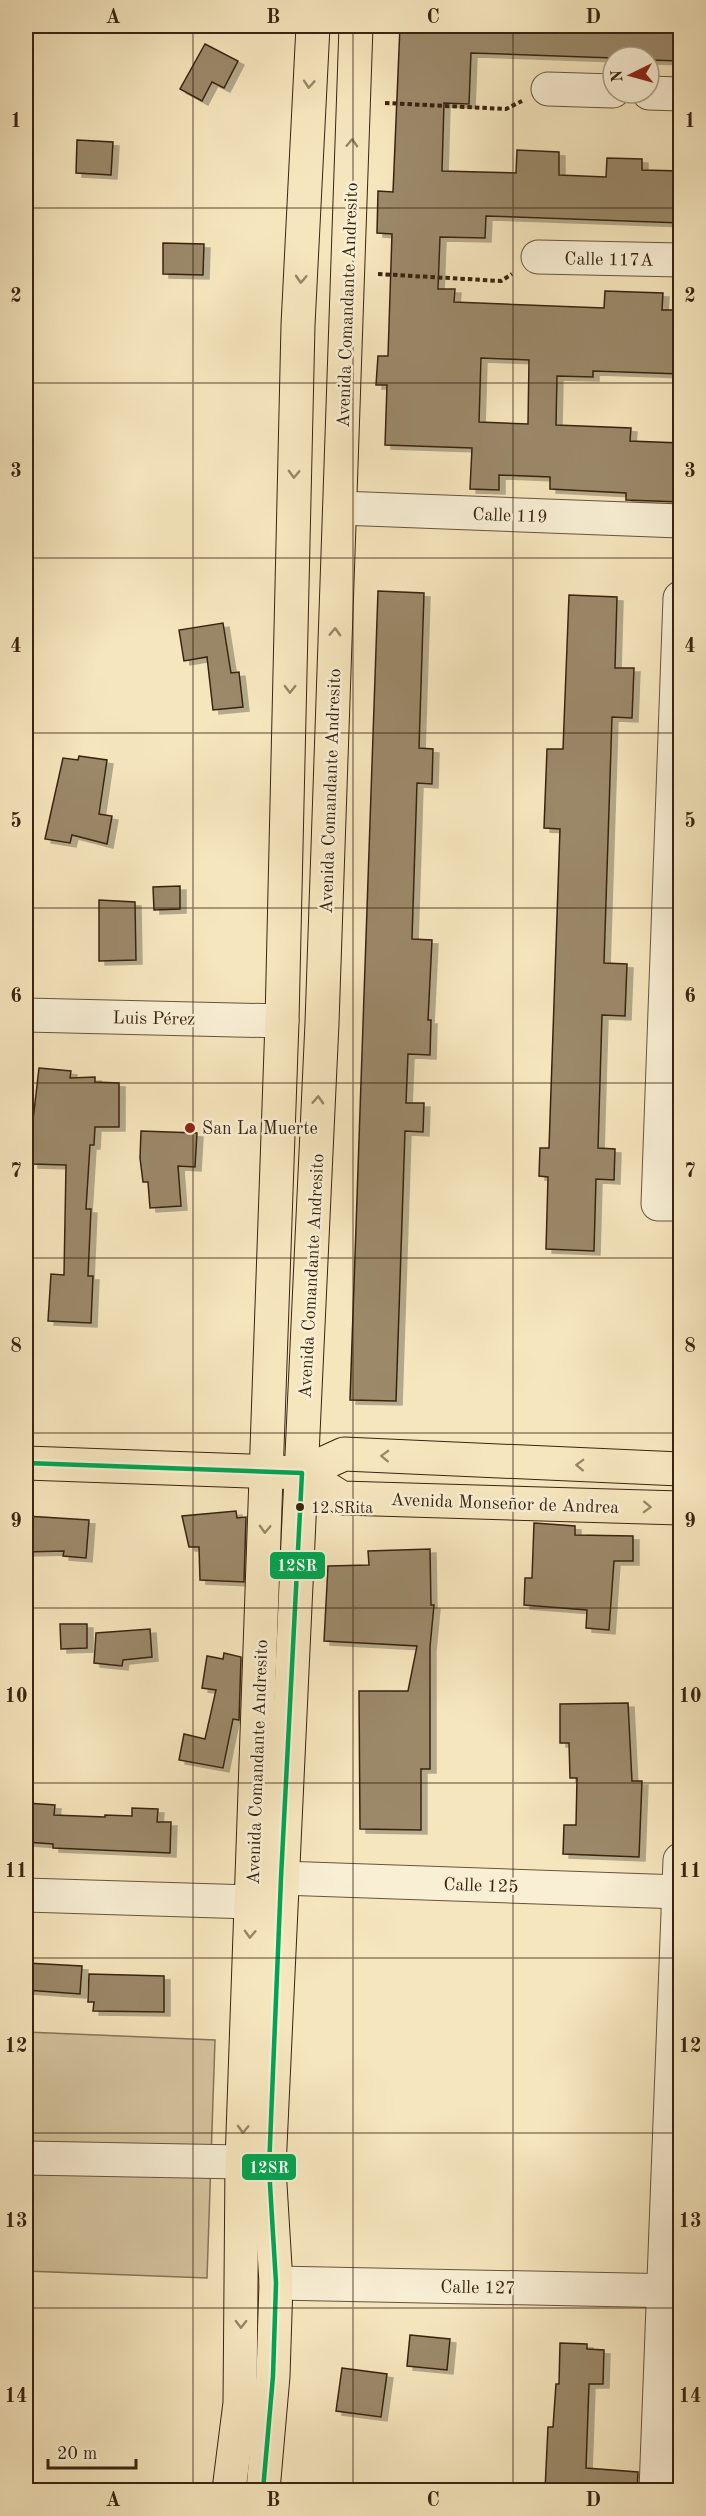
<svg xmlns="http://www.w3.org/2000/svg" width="706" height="2516" font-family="'Old Standard TT',serif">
<defs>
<filter id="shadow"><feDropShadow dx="6" dy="4" stdDeviation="0" flood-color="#0004"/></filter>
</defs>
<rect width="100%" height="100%" fill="#f6e6be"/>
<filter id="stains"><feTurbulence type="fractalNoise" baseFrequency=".00333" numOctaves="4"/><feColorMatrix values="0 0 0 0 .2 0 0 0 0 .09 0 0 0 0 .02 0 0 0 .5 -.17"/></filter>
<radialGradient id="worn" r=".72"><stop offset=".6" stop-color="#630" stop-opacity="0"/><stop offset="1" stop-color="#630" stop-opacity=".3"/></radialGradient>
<polygon fill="#d6c5a0" stroke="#887457" stroke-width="1.5" points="26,2032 215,2040 207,2278 26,2271"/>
<g fill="#9b896a" stroke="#39240e" stroke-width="1.5" fill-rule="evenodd" filter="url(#shadow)">
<path d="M 400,26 L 681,26 L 681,61 L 649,60 L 649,57 L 613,58 L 471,53 L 469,104 L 444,103 L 442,171 L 516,173 L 517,150 L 559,152 L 559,175 L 606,177 L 607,158 L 642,159 L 642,170 L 681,171 L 681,223 L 486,216 L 485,238 L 440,237 L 438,289 L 455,289 L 454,302 L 604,308 L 605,291 L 663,293 L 662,310 L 681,310 L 681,374 L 593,371 L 593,377 L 557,376 L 556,425 L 631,428 L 630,441 L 681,443 L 681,502 L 626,500 L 626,493 L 550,489 L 550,477 L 499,475 L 499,490 L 470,489 L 472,448 L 385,445 L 387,385 L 376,385 L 378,356 L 388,356 L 392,234 L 377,233 L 378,191 L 393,192 ZM 481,358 L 529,360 L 528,424 L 479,422 Z"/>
<polygon points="205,44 238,61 224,88 212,82 202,101 180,89"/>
<polygon points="77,140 113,142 111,175 76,173"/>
<polygon points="163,243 204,244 203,275 163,274"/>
<polygon points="378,591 424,593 419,748 433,749 432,784 417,783 412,939 432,940 428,1020 431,1020 430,1055 408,1054 406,1103 424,1103 423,1132 405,1131 396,1401 350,1400"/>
<polygon points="569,595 617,597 615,668 634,668 632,718 612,717 604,963 627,964 625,1016 602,1015 598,1148 615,1149 614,1180 596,1179 594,1251 546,1249 548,1177 539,1176 540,1148 549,1148 560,829 544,828 547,749 563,749"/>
<polygon points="223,623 231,673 239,672 243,707 213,710 207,657 184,661 179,630"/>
<polygon points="79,756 107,760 99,814 112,816 107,844 72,835 70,843 45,839 63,758 78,760"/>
<polygon points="180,886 180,909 154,910 153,887"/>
<polygon points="99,900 135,902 136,960 99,961"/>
<polygon points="39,1068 71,1071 70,1078 95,1077 95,1082 119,1083 119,1127 95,1127 94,1145 90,1145 86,1209 91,1209 88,1276 93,1276 91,1323 48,1321 51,1274 64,1275 66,1165 32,1164 33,1120"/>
<polygon points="141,1131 197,1133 195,1167 178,1166 181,1206 150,1208 148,1182 143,1182 140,1158"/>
<polygon points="236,1511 237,1518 246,1517 244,1582 200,1580 199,1547 189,1547 182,1516"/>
<polygon points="26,1516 89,1520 86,1558 63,1556 64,1551 26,1552"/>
<polygon points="534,1523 575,1526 575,1535 633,1536 633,1561 614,1561 609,1630 586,1628 587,1610 524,1605 525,1578 532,1578"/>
<polygon points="430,1549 431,1605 434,1605 430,1647 430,1769 421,1769 421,1830 360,1829 359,1691 408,1691 417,1646 324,1641 328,1566 369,1565 368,1551"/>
<polygon points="60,1624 87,1624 87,1648 61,1649"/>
<polygon points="150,1629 152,1657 123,1660 122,1666 94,1663 96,1633"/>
<polygon points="224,1653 241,1657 239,1720 233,1719 223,1768 179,1760 184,1734 205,1739 216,1690 202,1688 207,1656 223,1659"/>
<polygon points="628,1703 632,1781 642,1781 639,1857 563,1854 564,1825 576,1825 577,1778 570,1778 569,1743 560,1743 560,1704"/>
<polygon points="26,1803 55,1805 54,1815 105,1817 105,1815 132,1816 132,1808 158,1809 157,1822 171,1822 170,1853 53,1848 53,1844 26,1842"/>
<polygon points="26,1963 82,1966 80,1994 26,1990"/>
<polygon points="89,1974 164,1976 164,2012 93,2011 94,2002 88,2002"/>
<polygon points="410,2335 450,2339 447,2370 407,2366"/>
<polygon points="560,2343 587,2344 587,2349 604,2350 603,2384 589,2384 586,2468 638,2472 637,2490 545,2490 548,2427 553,2427 556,2384 559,2384"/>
<polygon points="342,2368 387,2374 381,2417 336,2411"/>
</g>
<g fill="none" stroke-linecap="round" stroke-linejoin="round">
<defs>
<g id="minor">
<polyline points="548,89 613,91"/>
<polyline points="649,93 680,94"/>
<polyline points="538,257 680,260"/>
<polyline points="340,508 680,521"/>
<polyline points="680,598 658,1204 680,1204"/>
<polyline points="26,1015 282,1021"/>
<polyline points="281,1878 680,1892"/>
<polyline points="26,1895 251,1902"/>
<polyline points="26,2158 242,2162"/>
<polyline points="276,2283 680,2291"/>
<polyline points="656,2490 680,1860"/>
</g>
<g id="major">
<polyline points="26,1463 302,1473 344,1454 680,1469"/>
<polyline points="302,1473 342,1498 680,1508"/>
<polyline points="229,2490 240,2403 242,2162 282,1021 298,325 313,26"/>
<polyline points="263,2490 273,2376 276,2283 269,2168 322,1023 356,26"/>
</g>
</defs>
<use href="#minor" stroke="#68543a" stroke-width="35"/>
<use href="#major" stroke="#39240e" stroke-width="35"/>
<g stroke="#39240e" stroke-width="4" stroke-dasharray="4.5 3" stroke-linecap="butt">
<polyline points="385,103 506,109 522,101"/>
<polyline points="378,274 501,281 512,274"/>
</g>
<use href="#minor" stroke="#f9efd5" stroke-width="33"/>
<use href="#major" stroke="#f6e6be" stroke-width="33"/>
<defs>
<polyline id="bus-1" points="26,1463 302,1473 281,1878 269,2168 276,2283 273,2376 263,2490"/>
</defs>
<use href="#bus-1" stroke="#f9efd5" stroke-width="9"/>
<use href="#bus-1" stroke="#00a651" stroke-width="4.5"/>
</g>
<defs><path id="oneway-chevron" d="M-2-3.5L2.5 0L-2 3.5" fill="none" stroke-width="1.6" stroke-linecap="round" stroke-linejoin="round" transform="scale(1.5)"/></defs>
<g stroke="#988566">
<use href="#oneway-chevron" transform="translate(309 84) rotate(94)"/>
<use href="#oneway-chevron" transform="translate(352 143) rotate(-88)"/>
<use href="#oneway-chevron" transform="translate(301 279) rotate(93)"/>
<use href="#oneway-chevron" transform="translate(294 474) rotate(92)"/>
<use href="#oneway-chevron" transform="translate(335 632) rotate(-88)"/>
<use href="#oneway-chevron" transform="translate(290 689) rotate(91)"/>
<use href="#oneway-chevron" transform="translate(318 1100) rotate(-87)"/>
<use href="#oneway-chevron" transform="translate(385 1456) rotate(-178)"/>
<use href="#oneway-chevron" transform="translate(580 1465) rotate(-178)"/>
<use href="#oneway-chevron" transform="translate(647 1507) rotate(2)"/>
<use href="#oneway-chevron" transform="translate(265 1529) rotate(92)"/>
<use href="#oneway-chevron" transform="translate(250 1934) rotate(92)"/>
<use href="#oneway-chevron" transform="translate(243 2129) rotate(92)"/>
<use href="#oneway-chevron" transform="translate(241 2324) rotate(91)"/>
</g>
<path fill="none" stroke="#39240e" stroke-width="1.5" stroke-opacity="0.55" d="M 193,26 L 193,2490M 353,26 L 353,2490M 513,26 L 513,2490M 26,208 L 680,208M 26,383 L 680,383M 26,558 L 680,558M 26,733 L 680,733M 26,908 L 680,908M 26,1083 L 680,1083M 26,1258 L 680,1258M 26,1433 L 680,1433M 26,1608 L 680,1608M 26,1783 L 680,1783M 26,1958 L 680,1958M 26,2133 L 680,2133M 26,2308 L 680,2308"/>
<circle fill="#8f2418" stroke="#f9efd5" stroke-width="2" cx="190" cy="1128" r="6"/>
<circle fill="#39240e" stroke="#f9efd5" stroke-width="2" cx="300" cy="1507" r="5"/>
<g text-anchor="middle" stroke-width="5" stroke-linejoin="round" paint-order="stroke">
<g font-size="16" fill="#39240e" stroke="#f9efd5" text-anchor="start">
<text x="311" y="1513">12 SRita</text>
</g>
<g font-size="18" fill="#39240e" stroke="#f9efd5">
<text transform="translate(609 259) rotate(1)" y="6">Calle 117A</text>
<text transform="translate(347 305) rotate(-88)" y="6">Avenida Comandante Andresito</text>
<text transform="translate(510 515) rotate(2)" y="6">Calle 119</text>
<text transform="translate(330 791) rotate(-88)" y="6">Avenida Comandante Andresito</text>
<text transform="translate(154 1018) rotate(1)" y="6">Luis Pérez</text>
<text transform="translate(311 1276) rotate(-87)" y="6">Avenida Comandante Andresito</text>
<text transform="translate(505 1503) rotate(2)" y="6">Avenida Monseñor de Andrea</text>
<text transform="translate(257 1762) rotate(-88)" y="6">Avenida Comandante Andresito</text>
<text transform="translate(481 1885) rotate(2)" y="6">Calle 125</text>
<text transform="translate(478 2287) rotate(1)" y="6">Calle 127</text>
</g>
<g font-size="18" fill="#39240e" stroke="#f9efd5" text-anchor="start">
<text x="202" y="1134">San La Muerte</text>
</g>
</g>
<g stroke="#f9efd5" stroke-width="2">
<rect x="269" y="1551" width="57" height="29" rx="6" fill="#00a651"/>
<rect x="241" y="2153" width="56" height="28" rx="6" fill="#00a651"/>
</g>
<g font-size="16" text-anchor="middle" font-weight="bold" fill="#fff">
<text x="297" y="1571">12SR</text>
<text x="269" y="2173">12SR</text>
</g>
<rect width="706" height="2516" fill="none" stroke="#f6e6be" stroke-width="66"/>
<g transform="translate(631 75) rotate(265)"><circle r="28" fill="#f9efd5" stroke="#ac9e85" stroke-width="1.5"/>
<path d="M0-4.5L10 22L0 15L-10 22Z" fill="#8f2418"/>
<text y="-9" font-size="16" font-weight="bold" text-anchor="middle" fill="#39240e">N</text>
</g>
<path d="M48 2459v9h88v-9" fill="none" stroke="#39240e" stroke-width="3"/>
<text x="57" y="2459" font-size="18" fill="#39240e" stroke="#f9efd5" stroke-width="4.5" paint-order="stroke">20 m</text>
<rect x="33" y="33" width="640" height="2450" fill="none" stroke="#39240e" stroke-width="2"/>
<g font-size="20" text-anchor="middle" font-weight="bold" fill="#39240e">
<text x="113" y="23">A</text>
<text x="273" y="23">B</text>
<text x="433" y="23">C</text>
<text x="593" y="23">D</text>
<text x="16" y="127">1</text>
<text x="690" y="127">1</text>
<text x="16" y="302">2</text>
<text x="690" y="302">2</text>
<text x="16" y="477">3</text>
<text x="690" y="477">3</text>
<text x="16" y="652">4</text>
<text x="690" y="652">4</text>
<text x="16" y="827">5</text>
<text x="690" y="827">5</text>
<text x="16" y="1002">6</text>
<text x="690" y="1002">6</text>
<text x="16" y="1177">7</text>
<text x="690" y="1177">7</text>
<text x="16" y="1352">8</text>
<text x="690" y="1352">8</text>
<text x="16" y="1527">9</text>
<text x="690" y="1527">9</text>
<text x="16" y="1702">10</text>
<text x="690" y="1702">10</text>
<text x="16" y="1877">11</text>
<text x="690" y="1877">11</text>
<text x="16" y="2052">12</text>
<text x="690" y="2052">12</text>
<text x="16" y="2227">13</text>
<text x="690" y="2227">13</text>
<text x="16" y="2402">14</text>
<text x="690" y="2402">14</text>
<text x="113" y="2506">A</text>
<text x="273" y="2506">B</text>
<text x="433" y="2506">C</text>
<text x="593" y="2506">D</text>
</g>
<rect width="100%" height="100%" filter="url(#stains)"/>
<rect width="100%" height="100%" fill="url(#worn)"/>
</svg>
